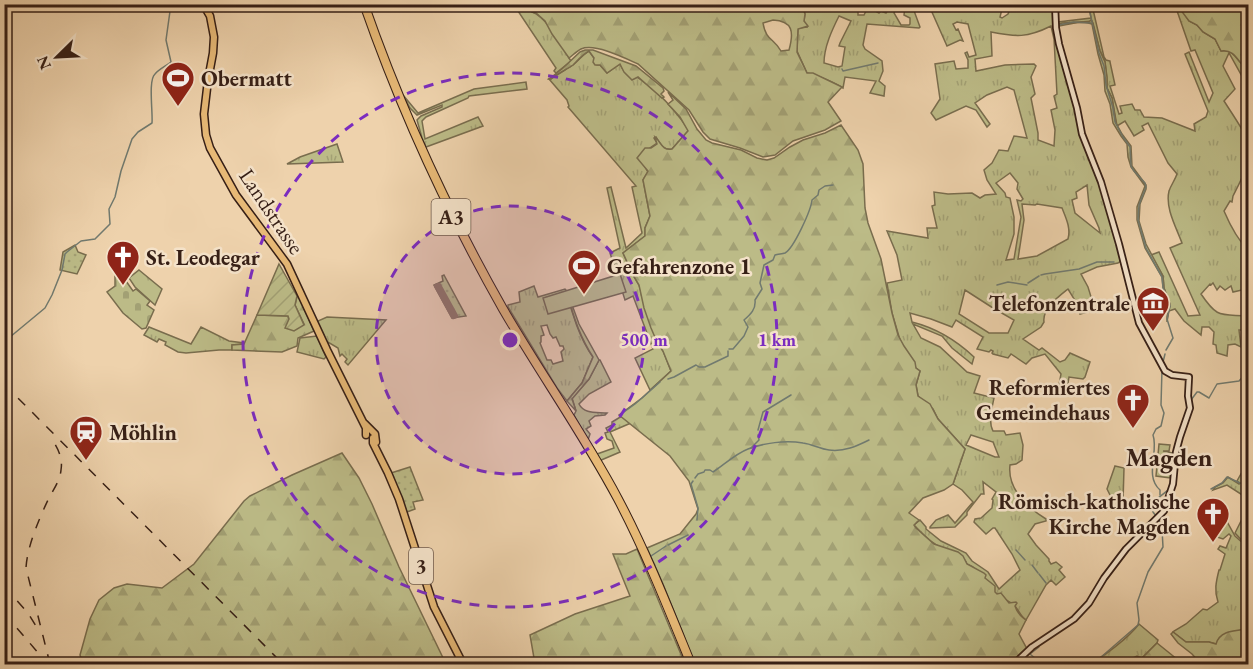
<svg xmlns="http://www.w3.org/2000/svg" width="1253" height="669" font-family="'EB Garamond',serif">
<defs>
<pattern id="grass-tufts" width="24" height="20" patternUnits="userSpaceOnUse" patternTransform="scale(1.5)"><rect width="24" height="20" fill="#bcbb87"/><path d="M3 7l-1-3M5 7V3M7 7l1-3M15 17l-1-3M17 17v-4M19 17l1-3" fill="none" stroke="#a2a074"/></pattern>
<pattern id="forest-firs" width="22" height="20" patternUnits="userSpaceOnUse" patternTransform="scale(1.5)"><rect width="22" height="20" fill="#bcbb87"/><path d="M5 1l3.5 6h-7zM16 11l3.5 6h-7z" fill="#a2a074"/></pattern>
<pattern id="cemetery-stones" width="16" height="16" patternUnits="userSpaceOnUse" patternTransform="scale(1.5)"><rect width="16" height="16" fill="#bcbb87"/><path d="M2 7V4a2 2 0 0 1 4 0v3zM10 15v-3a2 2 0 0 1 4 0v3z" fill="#a2a074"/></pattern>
<pattern id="park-dots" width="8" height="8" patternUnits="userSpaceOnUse" patternTransform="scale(1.5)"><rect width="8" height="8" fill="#bcbb87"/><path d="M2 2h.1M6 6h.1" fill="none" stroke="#a2a074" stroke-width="1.8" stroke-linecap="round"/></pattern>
<pattern id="garden-furrows" width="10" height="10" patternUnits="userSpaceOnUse" patternTransform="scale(1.5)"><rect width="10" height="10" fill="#bcbb87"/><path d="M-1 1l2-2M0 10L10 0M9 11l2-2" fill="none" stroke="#a2a074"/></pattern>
</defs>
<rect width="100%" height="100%" fill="#eed2ac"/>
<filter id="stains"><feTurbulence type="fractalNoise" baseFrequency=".00333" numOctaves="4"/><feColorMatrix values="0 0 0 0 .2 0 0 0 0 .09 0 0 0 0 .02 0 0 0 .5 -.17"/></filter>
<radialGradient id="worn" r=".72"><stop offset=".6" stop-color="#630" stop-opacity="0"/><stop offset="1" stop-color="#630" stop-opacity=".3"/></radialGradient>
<g fill="url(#grass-tufts)" stroke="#796d4e" stroke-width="1.5" fill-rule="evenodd">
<path d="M 514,5 L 528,5 L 532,12 C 547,17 560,44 569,58 L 571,61 L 556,73 L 554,71 L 556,68 Z"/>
<path d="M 802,5 L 858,5 L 858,15 L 864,15 L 868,7 L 879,13 L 881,11 L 886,13 L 891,5 L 896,5 L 894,13 L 901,25 L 909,25 L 910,24 L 910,18 L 904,15 L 905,7 L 904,5 L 999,5 L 1002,9 L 1000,17 L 1002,18 L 1008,14 L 1012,5 L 1054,5 L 1055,25 L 1074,99 L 1082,137 L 1096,170 L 1122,260 L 1118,263 L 1097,267 L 1081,274 L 1088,287 L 1095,310 L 1080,314 L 1076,302 L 1068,289 C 1058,297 1042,309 1044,322 L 1041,327 L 1023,339 L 1039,350 L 1042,348 L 1060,362 L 1065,360 L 1070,353 L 1090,362 L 1085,377 L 1083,379 L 1069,377 L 1067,389 L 1059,385 L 1061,374 L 1045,354 L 1032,358 L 1026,364 L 1011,354 L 1008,358 L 993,354 L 992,353 L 993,351 L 991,350 L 989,352 L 977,349 L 983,337 L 956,320 L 952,327 L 931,319 L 910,313 L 912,322 C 936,328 956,340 974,357 L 972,364 L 952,348 L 942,336 L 913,324 L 921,338 L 940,347 L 967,372 L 980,376 L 974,393 L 994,398 C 992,408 988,422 993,431 L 1004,431 L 1006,435 L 1020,433 L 1023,445 L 1022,460 L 1016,464 L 1010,465 C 1007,489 1028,508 1046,519 L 1046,521 L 1035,524 L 1028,534 L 1036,545 L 1049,559 L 1049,561 L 1051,564 L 1056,562 L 1062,567 L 1059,570 L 1065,577 L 1056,585 L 1051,580 L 1046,585 L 1026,620 C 1020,616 1019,610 1014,605 C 1009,601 998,596 994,592 C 985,582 981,569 967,564 C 961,550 947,552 935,544 C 928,540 920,531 914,525 L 920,520 L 926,527 L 926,529 L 941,541 L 966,553 L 972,561 L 988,572 L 999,589 L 1020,570 L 1012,554 L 995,528 L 993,528 L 986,534 L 974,522 L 975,519 L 981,518 L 992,508 L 993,500 L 992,499 L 996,492 L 983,482 L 984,494 L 981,494 L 967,512 L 967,515 L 955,527 L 930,528 L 930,527 L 936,520 L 948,515 L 955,523 L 973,502 L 962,490 L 953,484 L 965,449 L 938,419 L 933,409 L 918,396 L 916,385 L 920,371 L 916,368 L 900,340 L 892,313 L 887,283 L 902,280 L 897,255 L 887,231 L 928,238 L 927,228 L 937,228 L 932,206 L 935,205 L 934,192 L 948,194 L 972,193 L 980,198 L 985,195 L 996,194 L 987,180 L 984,170 L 992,163 L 999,150 L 1008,151 L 1014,136 L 1027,138 L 1014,90 L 1007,87 L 987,95 L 975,103 L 990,124 L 987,127 L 976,110 L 966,106 L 936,120 L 931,113 L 940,99 L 935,64 L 954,61 L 956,69 L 968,68 L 968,60 L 965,53 L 967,52 L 969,57 L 976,55 L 968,24 L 957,22 L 953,24 L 956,30 L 958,29 L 963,41 L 960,40 L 947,46 L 931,10 L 914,7 L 913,8 L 920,27 L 919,28 L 867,24 L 863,45 L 865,49 L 882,61 L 883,71 L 879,81 L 885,86 L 884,96 L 870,93 L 876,81 L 845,77 L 843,88 C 835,83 815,74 807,73 L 797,51 L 798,28 L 807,27 L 804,21 L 805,14 ZM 839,16 L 851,21 L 840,43 L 839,46 L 845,47 L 842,66 L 838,67 L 824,63 C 824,47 832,30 839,16 ZM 1051,26 L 1054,39 L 1057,94 L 1054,96 L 1057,108 L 1051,110 L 1055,130 L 1054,146 L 1038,140 L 1038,133 L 1031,98 L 1035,94 L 1031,77 L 1036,66 L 1034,64 L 1005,65 L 976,71 L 975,59 L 992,56 L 991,32 C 1016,37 1027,38 1051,26 ZM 1010,173 L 1018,183 L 1017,189 L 1023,199 L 1021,201 L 1017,200 L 1021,217 L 1014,259 L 1006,260 L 1014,234 L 1014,217 L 1010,198 L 1006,197 L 1005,193 L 996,183 ZM 1087,185 L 1089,205 L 1099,228 L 1100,233 L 1075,213 L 1072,200 L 1077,198 L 1076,192 ZM 1022,204 L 1035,205 L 1037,204 L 1062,208 C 1066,218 1071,228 1068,239 L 1037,256 L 1018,259 L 1024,220 ZM 965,290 L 993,308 L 1014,320 L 1008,333 L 989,333 L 959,314 ZM 971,435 L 993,442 L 999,457 L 995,457 L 966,445 Z"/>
<path d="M 1089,5 L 1092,5 L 1104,57 L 1106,60 L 1110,61 L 1110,62 L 1115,85 L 1110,86 L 1119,114 L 1122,113 L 1120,106 L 1132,104 L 1135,110 L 1140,110 L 1144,117 L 1162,118 L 1195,131 L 1194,124 L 1206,117 L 1208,111 L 1185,54 L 1189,52 L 1209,102 L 1213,93 L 1195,50 L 1191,51 L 1175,5 L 1180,7 L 1189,21 L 1197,25 L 1203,32 L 1215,39 L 1221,51 C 1232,49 1234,56 1241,63 C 1243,65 1246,66 1248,69 L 1248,87 L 1229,53 L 1223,66 L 1235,89 L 1224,101 C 1229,109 1247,135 1248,142 C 1252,161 1241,180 1233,196 L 1232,202 L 1230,201 L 1224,211 C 1230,225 1237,239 1248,250 L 1248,292 L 1246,289 L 1233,292 L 1231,286 L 1225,290 L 1220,286 L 1217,290 L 1213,283 L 1211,285 L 1210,284 L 1201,294 C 1218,319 1220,314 1248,316 L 1248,343 L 1245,330 L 1239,330 L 1241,347 L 1235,344 L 1228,345 L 1227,356 L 1217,353 L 1216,345 L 1213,344 L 1214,332 L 1209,327 L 1202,327 L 1201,335 L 1184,321 L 1175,309 L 1169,311 L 1170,304 L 1164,288 L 1163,276 L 1151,255 L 1159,252 L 1188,316 L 1200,315 L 1170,248 L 1182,243 C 1176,227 1165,208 1169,191 C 1171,185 1175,180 1177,174 L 1168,163 L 1148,123 L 1142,126 L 1144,130 L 1134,136 L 1125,121 L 1117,126 L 1112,98 L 1107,88 L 1107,80 L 1105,62 L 1100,51 L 1092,21 L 1058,24 L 1058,22 L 1091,18 Z"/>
<path d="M 589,51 L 594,58 L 597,65 L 600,65 L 607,73 L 620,64 L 622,68 C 649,82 671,104 688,129 L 688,131 L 672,149 C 663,151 660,143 656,137 L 654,138 L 657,143 L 650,148 L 645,167 L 648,172 L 643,180 L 650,216 L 645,228 L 645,236 L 623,253 L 633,275 L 639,285 L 657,342 L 663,351 L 671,371 L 650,390 L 635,358 L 653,349 L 633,296 L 625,300 L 610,253 L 620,248 L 607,188 L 611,187 L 626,248 L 642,233 L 632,187 L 636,186 L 568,107 L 569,106 L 567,100 L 549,79 L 551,79 C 558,74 567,69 573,65 C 579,60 582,55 589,51 Z"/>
<polygon points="526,82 527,89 469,96 468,98 426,117 422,121 425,139 478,117 483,126 426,147 422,138 417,120 421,116 442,107 442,105 417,115 410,108 403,95 418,113 474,89"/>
<polygon points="337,144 343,162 287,164 300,157"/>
<polygon points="139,270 162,289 155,305 135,287 129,278"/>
<path d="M 534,286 L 538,297 L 565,289 L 567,291 C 571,312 580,339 593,357 L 582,383 L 567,401 L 557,388 L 508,307 L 508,305 L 520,302 L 519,292 ZM 547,325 L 550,334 L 553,338 L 556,337 L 560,346 L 563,346 L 564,349 L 561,352 L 563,361 L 553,364 L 551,360 L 547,360 L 540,343 L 541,342 L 541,336 L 544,335 L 541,326 Z"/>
<polygon points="327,317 386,320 348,365 345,362 347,359 342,354 340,356 338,348 326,341 317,323 318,321"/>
<polygon points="149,327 191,344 201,327 229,341 244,343 244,344 232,345 232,350 219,350 186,353 178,352 165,345 166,342 159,339 157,342 144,335"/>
<polygon points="317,336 326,357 324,359 297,352 300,338"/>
<path d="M 599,360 L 600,360 L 611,382 L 589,394 L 579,404 C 584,414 596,412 607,413 L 605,415 L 595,416 L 589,421 L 591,426 L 586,429 L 590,434 L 588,440 L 597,454 L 614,448 L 612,441 L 607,439 L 605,433 L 608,432 L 606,428 L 612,425 L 612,422 L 622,416 L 631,423 L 610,432 L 620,452 L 599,461 L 574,415 L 576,411 L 572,398 L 589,379 Z"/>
<polygon points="1246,465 1248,466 1248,547 1235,533 1246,511 1244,496 1227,485 1213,490 1215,487 1223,483 1228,477 1239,484 1240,483 1237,481"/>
<polygon points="1115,466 1124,468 1123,502 1112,510 1111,497 1107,489"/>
<path d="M 1225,518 L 1235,536 L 1245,545 L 1248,553 L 1248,629 L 1231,632 L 1216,644 L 1209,642 L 1186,642 L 1173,632 L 1174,631 L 1186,624 L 1203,609 L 1207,610 L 1218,602 C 1214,591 1216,582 1219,570 L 1220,570 L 1225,554 L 1218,549 L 1220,546 L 1226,548 L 1231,536 L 1229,534 L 1223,539 L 1211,535 L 1213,530 L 1220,533 Z"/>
<path d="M 1139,624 L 1158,640 L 1157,643 L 1142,658 L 1121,660 L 1114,664 L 1088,664 C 1102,659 1130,636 1139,624 Z"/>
</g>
<g fill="url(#forest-firs)" stroke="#796d4e" stroke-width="1.5" fill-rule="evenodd">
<path d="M 785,5 L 802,5 L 805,14 L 804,21 L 808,26 L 798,29 L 797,52 L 807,73 L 813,73 L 842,87 L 828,102 L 841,121 L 825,130 L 793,141 L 775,155 L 763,157 L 740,148 L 710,139 L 703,132 L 689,110 L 638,64 C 625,58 595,43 581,49 C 577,51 573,55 569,58 L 552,34 L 545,21 L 536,13 L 532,12 L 528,5 ZM 773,20 C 793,21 794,32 789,50 L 781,51 C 774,38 766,41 763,23 Z"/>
<path d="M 1177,5 L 1248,5 L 1248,69 L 1247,67 L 1244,67 C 1237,59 1233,49 1221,51 L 1215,39 L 1203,32 L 1197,25 L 1189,21 Z"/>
<path d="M 1091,20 L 1093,23 L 1100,51 L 1105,62 L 1107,77 L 1107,88 L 1112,98 L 1116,123 L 1122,134 L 1131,146 L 1132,166 L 1146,185 L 1146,189 L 1140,204 L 1139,221 L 1146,244 L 1163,276 L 1164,288 L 1170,304 L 1167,322 L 1167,317 L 1169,304 L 1163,287 L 1162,277 L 1145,248 L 1137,220 L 1137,207 L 1145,186 L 1131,167 L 1128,157 L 1127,144 L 1121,136 L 1113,123 L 1110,104 L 1105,91 L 1104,75 L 1098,54 L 1092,24 C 1082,20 1070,24 1059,26 L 1059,24 L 1062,23 L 1089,22 Z"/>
<path d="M 585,50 L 593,50 L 636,66 L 663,88 L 664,91 L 661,94 L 664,97 L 662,98 L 638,77 L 632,80 L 624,72 L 620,64 L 607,73 L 600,65 L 595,65 L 593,62 L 594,58 L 589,51 C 582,55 578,60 573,65 C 567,69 557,74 551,79 L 549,79 L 562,69 L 580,52 Z"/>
<path d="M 668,92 L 686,109 L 697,129 L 706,140 L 712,143 L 741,150 L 757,158 L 767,160 L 774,158 L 790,147 L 803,140 L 825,133 L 841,125 L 858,150 L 863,164 L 865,208 L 868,223 L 881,259 L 892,313 L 898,335 L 904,346 L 915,362 L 916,368 L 920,371 L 916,385 L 918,396 L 930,404 L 938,419 L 965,449 L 953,484 L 944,490 L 923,498 L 909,513 L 919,520 L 914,525 L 916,528 L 934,544 L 958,552 L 963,556 L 967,564 L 984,573 L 986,575 L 985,578 L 995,586 L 995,592 L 997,594 L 1001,593 L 1009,603 L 1016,602 L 1017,603 L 1015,606 C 1017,612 1021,617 1026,620 L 1019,634 L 1027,649 L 1013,664 L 695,664 L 663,584 L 647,548 L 680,534 L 696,514 L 698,509 L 689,481 L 670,456 L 619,415 L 642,398 L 671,371 L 663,351 L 657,342 L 651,328 L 644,308 L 639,285 L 633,275 L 623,253 L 645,236 L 645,228 L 650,216 L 643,180 L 648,171 L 637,158 L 645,148 L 651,148 L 657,144 L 655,137 C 661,142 662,151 672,149 L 688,131 L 680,117 L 668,104 L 673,100 Z"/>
<path d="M 567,291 L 579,324 L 599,360 L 589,379 L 572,399 L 576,411 L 567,401 L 582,383 L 593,357 C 581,339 572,313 567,291 Z"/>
<polygon points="297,296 299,297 314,331 298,338 297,346 282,352 232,350 232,345 244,344 257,315 288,316 289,319 304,324 295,305"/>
<polygon points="342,453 359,478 372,504 399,567 446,664 83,664 80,655 90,619 99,600 114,588 127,584 162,588 194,564 244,501 250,496 292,475"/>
<polygon points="637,549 685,664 535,664 530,635 575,614 630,596 613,554 626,554"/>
<path d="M 1248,629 L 1248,664 L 1201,664 L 1192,654 L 1178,643 L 1171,634 L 1173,632 L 1186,642 L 1209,642 L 1216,644 C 1220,630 1235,631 1248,629 Z"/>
<polygon points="1157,643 1183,664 1114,664 1121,659 1131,659 1137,656 1142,658"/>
</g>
<polygon fill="url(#cemetery-stones)" stroke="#796d4e" stroke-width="1.5" points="121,274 133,291 136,289 150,301 147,305 154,310 146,328 142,329 123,313 107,292 115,286 115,276"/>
<g fill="url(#park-dots)" stroke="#796d4e" stroke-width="1.5">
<polygon points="75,245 78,252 86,255 77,274 60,270 63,252"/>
<polygon points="444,275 466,316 452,318 434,285 443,281 442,276"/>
<polygon points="410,467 423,500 413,502 415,509 407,512 391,473"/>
</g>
<polygon fill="url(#garden-furrows)" stroke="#796d4e" stroke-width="1.5" points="279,264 297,296 295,305 304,325 294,331 285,328 289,319 288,316 257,315"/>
<g fill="#bcbb87" stroke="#796d4e" stroke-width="1.5">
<polygon points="620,274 626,292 548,314 543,298"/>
<polygon points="1159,444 1170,445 1169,451 1163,451 1173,453 1170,478 1156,476"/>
</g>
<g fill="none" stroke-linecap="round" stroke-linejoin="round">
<g stroke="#717a6f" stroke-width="1.5">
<polyline points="1088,4 1099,53 1104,66 1106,85 1113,108 1115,122 1123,137 1130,147 1131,166 1134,171 1145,183 1146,187 1139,205 1138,220 1146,248 1162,277 1163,288 1170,306 1167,319 1173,338 1166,350"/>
<polyline points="1059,25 1073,22 1091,23"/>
<polyline points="842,69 843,71 878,63"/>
<polyline points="1041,275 1045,274 1079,269 1097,262 1114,262"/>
<polyline points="1028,283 1039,276"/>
<polyline points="997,285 1008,282 1027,285"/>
<path d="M 4,342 L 45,308 L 52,295 L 62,270 L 65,254 L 67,252 L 81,241 L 95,239 L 110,224 L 109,209 L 115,197 L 121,171 L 132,139 L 138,132 L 152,123 C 153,112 148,80 155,74 C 159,69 166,66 171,62 L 166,40 L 171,4"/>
<path d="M 729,349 L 733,349 L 744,336 L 748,327 L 744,320 C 751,314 756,309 755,300 L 762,289 L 760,283 L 764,265 L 773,260 L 775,255 C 778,254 782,254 785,253 C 794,248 811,210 812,200 L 818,195 L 819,190 L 825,186 L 833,185"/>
<polyline points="1163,362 1165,354"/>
<polyline points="668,379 674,377 696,365 699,367 705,367 728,356 728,351"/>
<polyline points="1191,400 1197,392 1199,392 1209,398 1217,384 1239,381 1248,371"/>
<polyline points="624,412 635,404 660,382"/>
<polyline points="1068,414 1088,418"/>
<polyline points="1039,416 1057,411 1066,414"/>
<polyline points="1029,419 1038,416"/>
<polyline points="758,430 763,412 791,395"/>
<polyline points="1179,433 1184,418"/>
<polyline points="751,448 759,440 758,435"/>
<path d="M 695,478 L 698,474 L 704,472 L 705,470 L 710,470 L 713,472 C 724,465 735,454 748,449 C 764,443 785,440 803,443 C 812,444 820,449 829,450 C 844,452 857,446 869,440"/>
<polyline points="693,481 691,484 698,508 697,520"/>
<polyline points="1211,489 1222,483 1227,477 1240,483 1248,484"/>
<path d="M 1160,495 L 1160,490 C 1144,476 1159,452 1153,435 L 1156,429 L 1161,426 L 1164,413 L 1161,405 L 1162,369"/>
<path d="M 1156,516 L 1153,512 L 1152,506 C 1156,497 1164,495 1170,488"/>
<polyline points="668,545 688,535"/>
<polyline points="1016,550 1025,560"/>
<polyline points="651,556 666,546"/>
<polyline points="1032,565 1038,573"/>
<polyline points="1039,574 1046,583"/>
<polyline points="1039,647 1030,654 1042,664"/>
<polyline points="1087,664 1100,658 1138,625 1139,620 1137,603 1148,572 1163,547 1162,529 1159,520"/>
</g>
<polygon stroke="#927861" stroke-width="4.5" points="439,285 456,316 453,317 436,286"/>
<defs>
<polyline id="secondary" points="1014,664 1032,647 1074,619 1089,603 1104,578 1126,549 1164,511 1173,484 1176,452 1180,437 1190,408 1188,396 1189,377 1172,375 1165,371 1139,323 1119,244 1101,182 1082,134 1077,108 1059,44 1056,28 1055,4"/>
<g id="primary">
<polyline points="203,4 210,16 214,37 213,53 208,80 204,114 206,135 210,148 236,195 287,264 327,350 366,428 366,435"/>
<polyline points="365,424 375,434 376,442"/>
<polyline points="373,438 373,443 388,473 399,499 434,607 463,664"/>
</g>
<path id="motorway" d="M 364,4 C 401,110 448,212 503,309 C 540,373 583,433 618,499 C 646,552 668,608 691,664"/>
</defs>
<use href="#secondary" stroke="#361f16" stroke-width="8"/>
<use href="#primary" stroke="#361f16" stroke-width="9"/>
<use href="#motorway" stroke="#361f16" stroke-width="10"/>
<use href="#secondary" stroke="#f4e2c9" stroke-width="4.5"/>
<use href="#primary" stroke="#e7b976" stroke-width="6"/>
<use href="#motorway" stroke="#e7b976" stroke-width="8"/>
<g stroke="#361f16" stroke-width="1.5" stroke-dasharray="10 10" stroke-linecap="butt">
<polyline points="4,384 283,664"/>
<polyline points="4,586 28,613 36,626"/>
<polyline points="4,613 46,662"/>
<path d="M 50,664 L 26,568 C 27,547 39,519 48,500 C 53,490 60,481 61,470 C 63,458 58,448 51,438"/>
</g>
</g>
<circle cx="510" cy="340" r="134" fill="#7b2cbf" fill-opacity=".12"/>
<g fill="none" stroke="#7b2cbf" stroke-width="3" stroke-dasharray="10 8">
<circle cx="510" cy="340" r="134"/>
<circle cx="510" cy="340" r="267"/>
</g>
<defs>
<symbol id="stadium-pin" viewBox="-11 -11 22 30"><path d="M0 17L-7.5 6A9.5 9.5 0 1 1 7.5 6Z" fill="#8f2418" stroke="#f4e2c9"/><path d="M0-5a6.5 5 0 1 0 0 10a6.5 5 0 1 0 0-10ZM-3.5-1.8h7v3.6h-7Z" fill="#fff"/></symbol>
<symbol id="church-pin" viewBox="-11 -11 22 30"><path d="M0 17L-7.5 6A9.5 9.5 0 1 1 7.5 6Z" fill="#8f2418" stroke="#f4e2c9"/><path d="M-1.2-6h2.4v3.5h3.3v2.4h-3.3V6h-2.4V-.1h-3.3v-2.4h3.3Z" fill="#fff"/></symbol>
<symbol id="museum-pin" viewBox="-11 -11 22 30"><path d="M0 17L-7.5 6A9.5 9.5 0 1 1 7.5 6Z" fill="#8f2418" stroke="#f4e2c9"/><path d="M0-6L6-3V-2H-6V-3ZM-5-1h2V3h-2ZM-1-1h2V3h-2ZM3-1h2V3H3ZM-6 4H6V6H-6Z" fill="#fff"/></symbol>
<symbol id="station-pin" viewBox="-11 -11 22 30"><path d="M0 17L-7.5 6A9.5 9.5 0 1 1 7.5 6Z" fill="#8f2418" stroke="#f4e2c9"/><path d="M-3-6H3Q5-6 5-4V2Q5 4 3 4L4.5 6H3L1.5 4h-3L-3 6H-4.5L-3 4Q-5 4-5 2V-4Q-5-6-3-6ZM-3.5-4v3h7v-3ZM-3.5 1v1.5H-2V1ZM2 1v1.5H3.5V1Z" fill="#fff"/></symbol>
</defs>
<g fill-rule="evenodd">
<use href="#stadium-pin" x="159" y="59" width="38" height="52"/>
<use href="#church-pin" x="104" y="238" width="38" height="52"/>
<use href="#stadium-pin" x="565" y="247" width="38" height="52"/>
<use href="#museum-pin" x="1134" y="284" width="38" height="52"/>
<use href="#church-pin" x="1114" y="381" width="38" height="52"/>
<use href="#station-pin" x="67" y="413" width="38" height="52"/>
<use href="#church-pin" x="1194" y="495" width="38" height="52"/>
</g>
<g text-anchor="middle" stroke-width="5" stroke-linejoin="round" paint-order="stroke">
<g fill="#f4e2c9" stroke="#6f5a4c" stroke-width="1.5">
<rect x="431.5" y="199" width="39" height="36" rx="4.5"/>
<rect x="409" y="548" width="24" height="36" rx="4.5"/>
</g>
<g font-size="21" font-weight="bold" fill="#361f16">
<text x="451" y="224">A3</text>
<text x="421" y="573">3</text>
</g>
<g font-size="22" font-weight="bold" fill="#361f16" stroke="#f4e2c9" text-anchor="start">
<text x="201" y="86">Obermatt</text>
<text x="146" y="265">St. Leodegar</text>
<text x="607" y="274">Gefahrenzone 1</text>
<text x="1130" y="311" text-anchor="end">Telefonzentrale</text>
<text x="1110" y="395" text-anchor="end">Reformiertes<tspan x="1110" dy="25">Gemeindehaus</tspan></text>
<text x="109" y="440">Möhlin</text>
<text x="1190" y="509" text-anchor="end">Römisch-katholische<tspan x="1190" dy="25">Kirche Magden</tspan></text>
</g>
<g font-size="22" fill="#361f16" stroke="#f4e2c9">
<text transform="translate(272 211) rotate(56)" y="8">Landstrasse</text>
</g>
<g font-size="26" font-weight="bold" fill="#361f16" stroke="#f4e2c9">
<text x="1169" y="466">Magden</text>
</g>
</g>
<circle cx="510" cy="340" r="9" fill="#7b2cbf" stroke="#f4e2c9" stroke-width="3"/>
<g font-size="18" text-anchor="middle" font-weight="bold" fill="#7b2cbf" stroke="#f4e2c9" stroke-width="5" stroke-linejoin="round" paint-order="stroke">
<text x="644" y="346">500 m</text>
<text x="777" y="346">1 km</text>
</g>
<rect width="1253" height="669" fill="none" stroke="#eed2ac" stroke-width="24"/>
<rect x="6" y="6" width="1241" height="657" fill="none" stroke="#361f16" stroke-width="3"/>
<rect x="12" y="12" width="1229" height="645" fill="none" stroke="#361f16" stroke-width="1.5"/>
<g transform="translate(57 57) rotate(246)" stroke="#f4e2c9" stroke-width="4.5" paint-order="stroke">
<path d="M0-4.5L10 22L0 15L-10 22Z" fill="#361f16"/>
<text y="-9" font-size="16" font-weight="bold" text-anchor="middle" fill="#361f16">N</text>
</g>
<rect width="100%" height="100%" filter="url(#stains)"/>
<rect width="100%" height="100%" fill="url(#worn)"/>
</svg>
